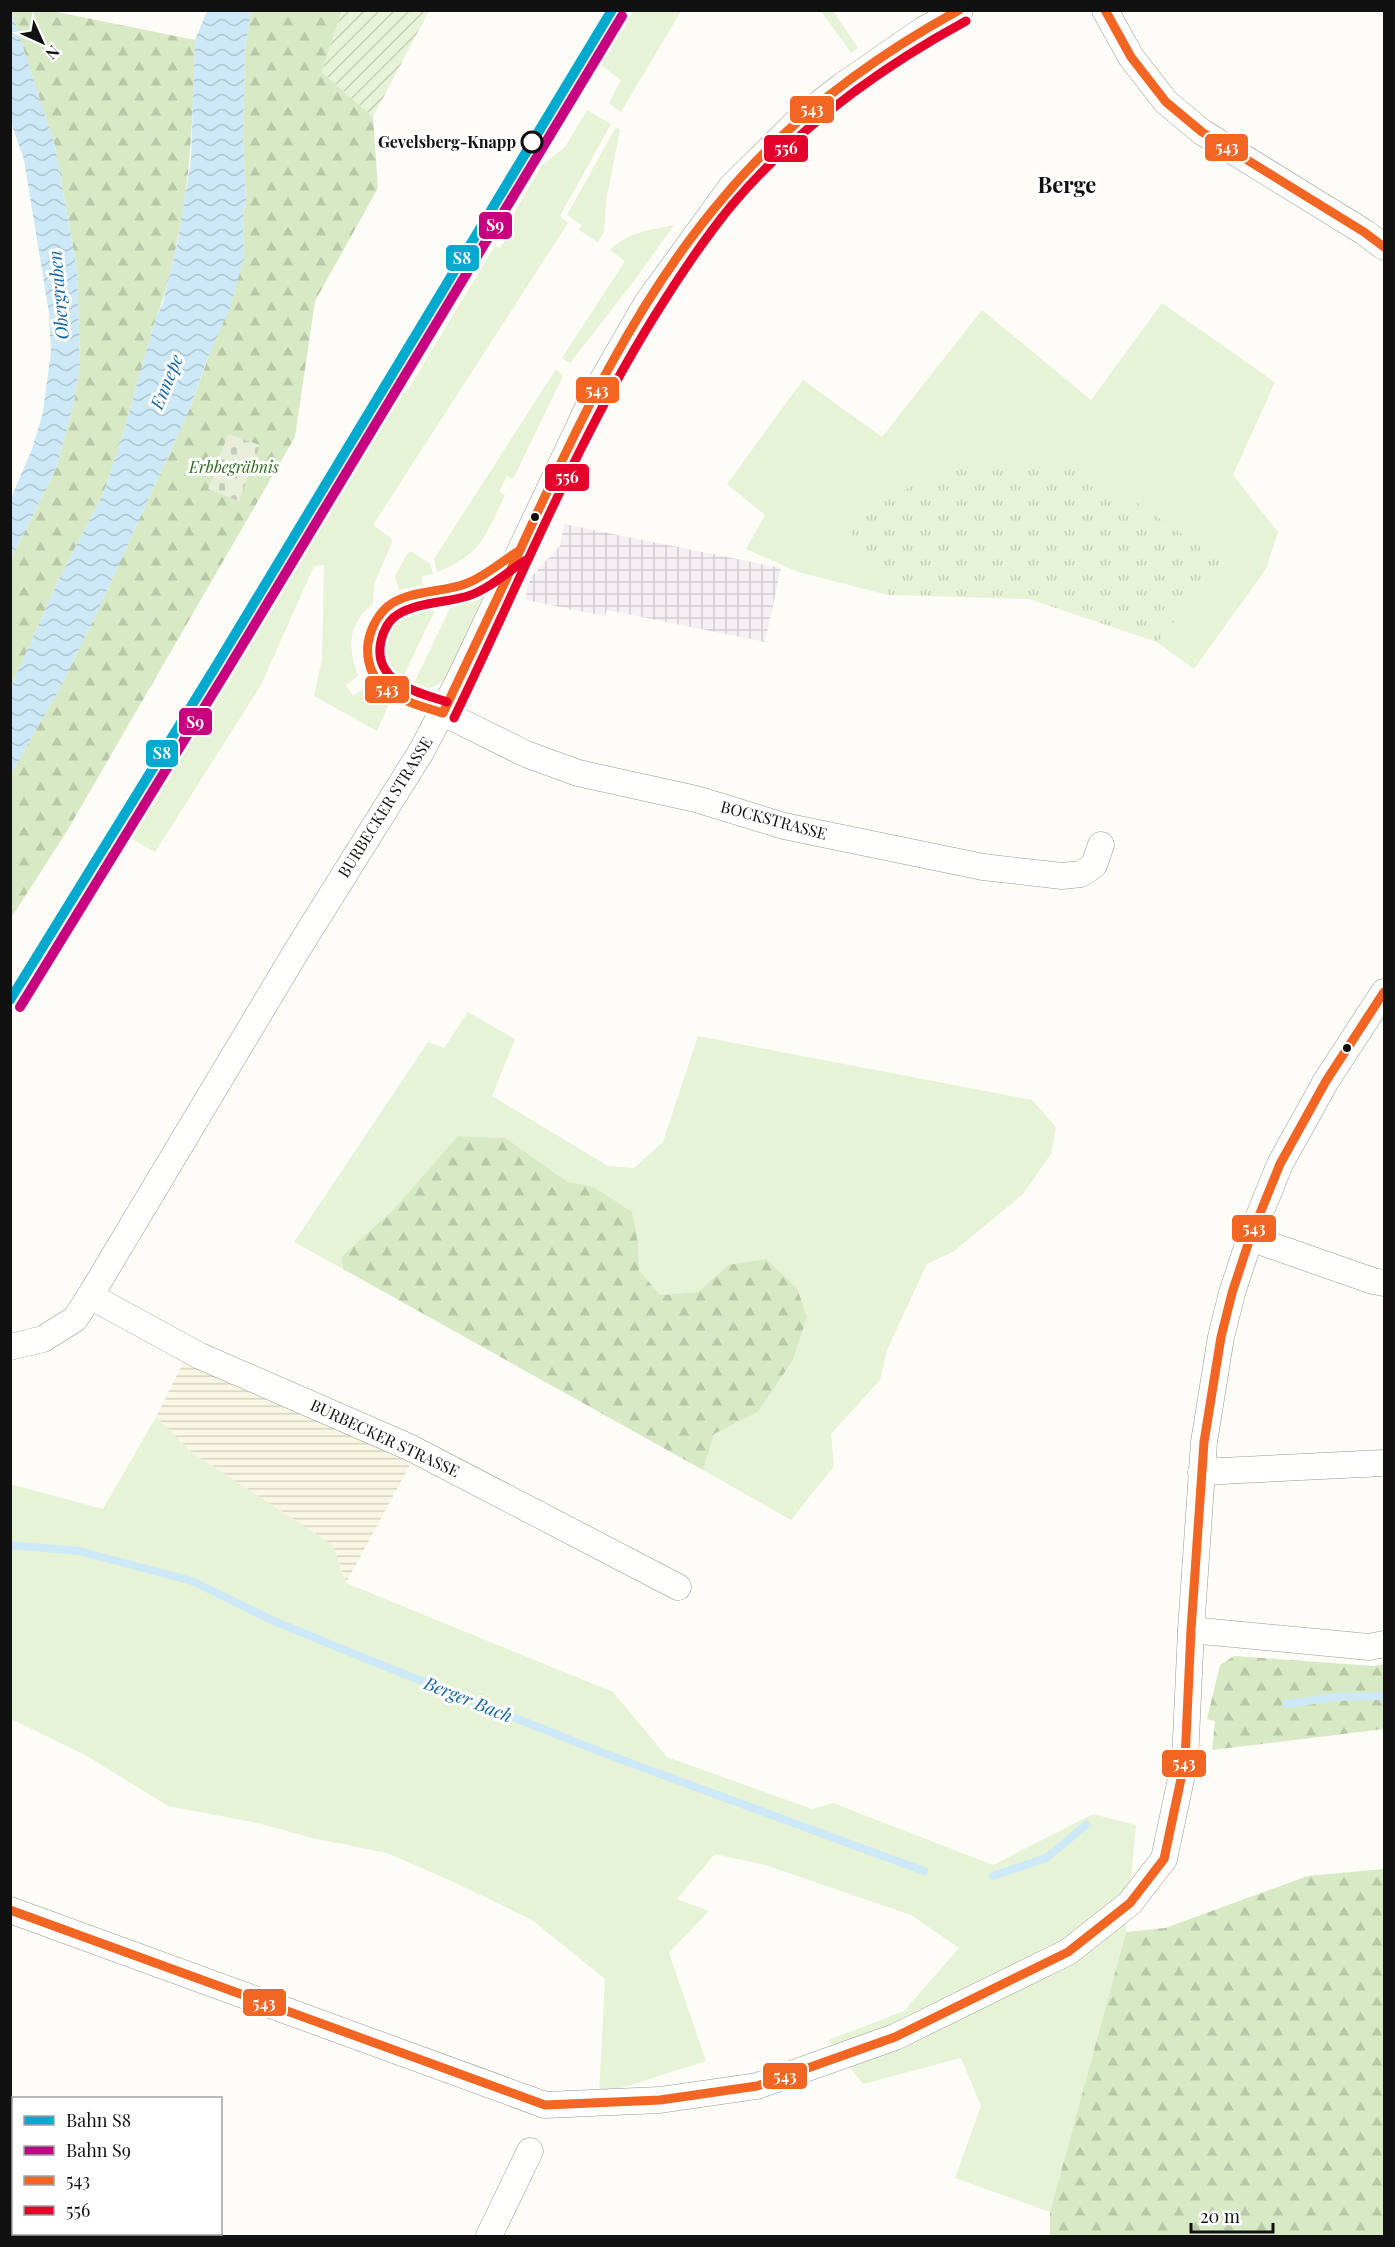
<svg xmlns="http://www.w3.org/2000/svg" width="1395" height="2247" font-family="'Playfair Display',serif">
<defs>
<pattern id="industrial-grid" width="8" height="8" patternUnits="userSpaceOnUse" patternTransform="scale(1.5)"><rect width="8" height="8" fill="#f5f0f3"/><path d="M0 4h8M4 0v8" fill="none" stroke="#d1cdcf"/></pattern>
<pattern id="farmland-rules" width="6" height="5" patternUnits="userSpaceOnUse" patternTransform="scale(1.5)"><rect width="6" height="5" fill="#f9f7e4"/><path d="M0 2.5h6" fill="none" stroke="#d4d3c3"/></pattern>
<pattern id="forest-firs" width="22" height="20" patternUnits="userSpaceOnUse" patternTransform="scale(1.5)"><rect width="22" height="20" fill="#d8eac5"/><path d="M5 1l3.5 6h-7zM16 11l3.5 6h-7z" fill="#b8c8a8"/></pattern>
<pattern id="cemetery-stones" width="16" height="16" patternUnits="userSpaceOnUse" patternTransform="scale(1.5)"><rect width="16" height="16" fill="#e9eedb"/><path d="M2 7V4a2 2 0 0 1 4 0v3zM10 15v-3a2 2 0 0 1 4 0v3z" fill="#c7cbbb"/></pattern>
<pattern id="park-tufts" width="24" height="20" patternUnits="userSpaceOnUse" patternTransform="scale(1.5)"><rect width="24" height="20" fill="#e7f3d7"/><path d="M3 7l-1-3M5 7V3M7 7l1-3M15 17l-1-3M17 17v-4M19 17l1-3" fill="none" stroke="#c5cfb8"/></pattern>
<pattern id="garden-furrows" width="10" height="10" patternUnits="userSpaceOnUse" patternTransform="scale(1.5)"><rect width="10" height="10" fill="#e7f3d7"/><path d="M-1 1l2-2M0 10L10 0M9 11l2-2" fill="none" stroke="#c5cfb8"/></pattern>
<pattern id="water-waves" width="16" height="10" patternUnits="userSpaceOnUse" patternTransform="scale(1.5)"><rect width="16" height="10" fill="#cde8f7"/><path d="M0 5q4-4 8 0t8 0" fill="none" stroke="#afc6d3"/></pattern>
</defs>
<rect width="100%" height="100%" fill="#fdfcf7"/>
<polygon fill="url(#industrial-grid)" points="564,524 781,568 765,642 607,610 605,616 525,600 530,578 560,546"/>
<polygon fill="url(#farmland-rules)" points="185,1359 411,1463 346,1583 333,1545 191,1452 156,1417"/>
<g fill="#e7f3d7">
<polygon points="634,10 681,11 621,112 609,103 621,80 601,65"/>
<polygon points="821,11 833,11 858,48 851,53"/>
<polygon points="587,110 611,124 560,216 568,223 373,525 391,538 392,543 374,584 373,603 362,614 353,630 351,645 353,660 358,676 346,685 353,696 366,687 376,698 388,706 377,731 314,696 322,659 324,565 314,566 261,685 155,852 128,837 313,531 395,388 406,393 495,246 500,248 510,233 505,229 542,165 565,147"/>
<polygon points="616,127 620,130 606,201 604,232 598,242 579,230 582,225 567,215"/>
<path d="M 674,225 L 637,277 L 570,363 L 562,358 L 625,261 L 610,250 C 627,232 651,230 674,225 Z"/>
<polygon points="1162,303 1275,382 1233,475 1278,532 1266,569 1194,669 1157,642 1224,563 844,521 888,595 798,572 746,549 765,515 727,484 803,380 882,437 982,310 1091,400"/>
<path d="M 556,369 L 563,376 L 513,479 L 507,476 L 499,492 L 505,495 C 486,535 481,555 437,572 L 434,559 Z"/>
<polygon points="411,551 430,564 433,574 422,576 422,585 399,590 395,576 407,554"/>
<path d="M 491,579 L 449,675 C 438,687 427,691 411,689 L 454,600 L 472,593 Z"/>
<path d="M 438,604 L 399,685 C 365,667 380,630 407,614 C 416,609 428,607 438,604 Z"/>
<polygon points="468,1012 515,1039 492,1096 608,1166 634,1168 663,1142 698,1036 1032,1100 1056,1127 1051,1154 1023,1194 953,1252 927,1264 887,1350 880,1380 831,1434 834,1466 791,1520 703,1470 714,1434 758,1412 793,1360 807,1317 797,1288 728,1265 698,1292 660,1295 639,1270 638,1244 594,1187 566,1181 506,1138 459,1136 393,1210 341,1257 343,1269 294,1242 428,1042 444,1048"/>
<polygon points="156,1417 191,1452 333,1545 346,1583 613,1692 667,1757 812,1809 833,1803 993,1865 1093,1814 1136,1825 1126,1932 1050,2212 955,2178 981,2106 961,2058 863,2084 828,2040 904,2011 959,1948 911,1915 765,1865 715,1854 677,1899 709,1911 669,1953 706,2061 599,2095 605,1979 532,1920 458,1884 387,1853 313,1838 257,1823 168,1806 87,1756 11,1719 10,1484 103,1509"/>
</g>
<g fill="url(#forest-firs)">
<path d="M 11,11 L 52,11 L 195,40 C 193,116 191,191 172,264 C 168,282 164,300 156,317 L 123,434 L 103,494 L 58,581 L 11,687 L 11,559 L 56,469 L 74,402 L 80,363 L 77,269 L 55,146 Z"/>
<polygon points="251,11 342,11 322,72 373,117 378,188 315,301 295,437 67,831 11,918 11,774 61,686 93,621 190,408 244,258 243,213 246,201 243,138 245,50"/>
<polygon points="458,1136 506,1138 566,1181 594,1187 632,1212 638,1244 639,1270 660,1295 698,1292 728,1265 766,1259 797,1288 807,1317 793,1360 758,1412 714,1434 703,1470 343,1269 341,1257 393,1210"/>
<polygon points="1234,1656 1374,1666 1384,1664 1384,1729 1212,1750 1215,1721 1207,1719 1220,1665"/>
<polygon points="1384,1869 1384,2236 1050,2236 1050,2212 1126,1932 1165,1928 1308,1876"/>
</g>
<polygon fill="url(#cemetery-stones)" points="228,434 260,445 239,501 208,489"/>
<polygon fill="url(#park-tufts)" points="962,461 1077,461 1224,563 1157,642 1029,599 888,595 843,521"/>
<polygon fill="url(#garden-furrows)" points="342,11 429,11 373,117 322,72"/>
<g fill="url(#water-waves)">
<polygon points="11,10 55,146 77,269 80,363 74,402 56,469 11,559 11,498 32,449 43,412 51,351 49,313 24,160 11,122"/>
<polygon points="207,11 251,11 245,50 243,138 246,201 243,213 244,258 230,308 206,362 190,408 93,621 61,686 11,774 11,687 58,581 103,494 123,434 156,317 163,303 178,240 191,160 195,40"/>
</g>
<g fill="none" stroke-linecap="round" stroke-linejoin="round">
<g stroke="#cde8f7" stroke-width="8">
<polyline points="10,1545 79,1551 192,1581 274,1621 364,1658 606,1754 924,1871"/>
<polyline points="1286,1704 1336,1697 1384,1696"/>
<polyline points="993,1876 1046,1858 1086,1825"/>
</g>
<defs>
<g id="street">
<polyline points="1105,10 1131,57 1166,102 1202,132 1364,232 1384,247"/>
<polyline points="443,713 526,754 578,773 696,799 784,826 983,867 1062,876 1081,874 1094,865 1101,845"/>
<polyline points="1250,1238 1373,1281 1384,1283"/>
<polyline points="90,1296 200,1356 409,1447 678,1587"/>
<polyline points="10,1347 43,1339 75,1319 90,1296 299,947 421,752 460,678 595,393 647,303 732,186 801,118 842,86 923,30 960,10"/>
<polyline points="1201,1472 1384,1463"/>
<polyline points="1191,1630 1369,1647 1384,1644"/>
<polyline points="10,1910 545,2105 660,2100 757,2086 895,2037 1068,1952 1130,1903 1164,1859 1185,1760 1191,1630 1204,1442 1221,1337 1232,1293 1250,1238 1280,1164 1326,1081 1384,992"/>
<polyline points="489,2236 530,2151"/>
</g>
</defs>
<use href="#street" stroke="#979795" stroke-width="27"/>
<use href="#street" stroke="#fffffe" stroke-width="26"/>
<defs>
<g id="bus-1">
<polyline points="1105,10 1131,57 1166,102 1202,132 1364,232 1384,247"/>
<path d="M 520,550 L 443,713 C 406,702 363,691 368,643 C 370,630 377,616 387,607 C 407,590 441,593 465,584 C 485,577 502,561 520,550 Z"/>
<path d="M 520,550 C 576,428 635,301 723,198 C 788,120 870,59 959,10"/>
<polyline points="10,1910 545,2105 660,2100 757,2086 895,2037 1068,1952 1130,1903 1164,1859 1185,1760 1191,1630 1204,1442 1221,1337 1232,1293 1250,1238 1280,1164 1326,1081 1384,992"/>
</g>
<g id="bus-2">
<path d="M 447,702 C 417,692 372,682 381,641 C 383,631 389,620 397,615 C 417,602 445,603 468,596 C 489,589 507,572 526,560"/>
<path d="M 454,718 C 522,578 580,432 664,301 C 685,268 707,235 732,205 C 797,128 878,69 966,21"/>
</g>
</defs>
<use href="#bus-1" stroke="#fff" stroke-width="14"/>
<use href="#bus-2" stroke="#fff" stroke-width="14"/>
<use href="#bus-1" stroke="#f26522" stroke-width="9"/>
<use href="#bus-2" stroke="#e4002b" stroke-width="9"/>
<defs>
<polyline id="rail-1" points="10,1000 216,666 612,10"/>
<polyline id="rail-2" points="20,1007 226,672 622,16"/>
</defs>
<use href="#rail-1" stroke="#fff" stroke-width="15"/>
<use href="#rail-2" stroke="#fff" stroke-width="15"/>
<use href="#rail-1" stroke="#00a9ce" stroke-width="10"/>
<use href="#rail-2" stroke="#c7007f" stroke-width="10"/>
</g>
<circle fill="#fff" stroke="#111" stroke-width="3" cx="532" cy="142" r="10"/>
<g fill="#111" stroke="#fff" stroke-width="2">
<circle cx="535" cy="517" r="5"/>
<circle cx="1347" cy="1048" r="5"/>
</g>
<g text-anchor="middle" stroke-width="6" stroke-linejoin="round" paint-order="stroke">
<g font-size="16" font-weight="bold" fill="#111" stroke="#fff" text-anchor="end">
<text x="516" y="148">Gevelsberg-Knapp</text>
</g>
<g font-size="16" font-style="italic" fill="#2f6b1f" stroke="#fff">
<text x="234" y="473">Erbbegräbnis</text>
</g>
<g font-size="16" fill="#111" stroke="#fff">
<text transform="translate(385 807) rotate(-58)" y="6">BURBECKER STRASSE</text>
<text transform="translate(774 820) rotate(15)" y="6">BOCKSTRASSE</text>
<text transform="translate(385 1438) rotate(25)" y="6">BURBECKER STRASSE</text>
</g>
<g font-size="18" font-style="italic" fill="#1768a6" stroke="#fff">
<text transform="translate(59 295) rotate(-95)" y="6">Obergraben</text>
<text transform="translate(167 382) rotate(-68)" y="6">Ennepe</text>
<text transform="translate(468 1700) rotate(22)" y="6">Berger Bach</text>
</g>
<g font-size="22" font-weight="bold" fill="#111" stroke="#fff">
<text x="1067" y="193">Berge</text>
</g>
</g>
<g stroke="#fff" stroke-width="2">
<rect x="789" y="95" width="46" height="29" rx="6" fill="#f26522"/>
<rect x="1204" y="133" width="45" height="29" rx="6" fill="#f26522"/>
<rect x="763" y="134" width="46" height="29" rx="6" fill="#e4002b"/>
<rect x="478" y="211" width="35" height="29" rx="6" fill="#c7007f"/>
<rect x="445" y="244" width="35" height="28" rx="6" fill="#00a9ce"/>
<rect x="575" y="376" width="45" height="28" rx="6" fill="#f26522"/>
<rect x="544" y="463" width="46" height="29" rx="6" fill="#e4002b"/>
<rect x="364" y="675" width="46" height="29" rx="6" fill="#f26522"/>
<rect x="178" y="707" width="35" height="29" rx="6" fill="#c7007f"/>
<rect x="145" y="739" width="34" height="29" rx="6" fill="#00a9ce"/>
<rect x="1231" y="1214" width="46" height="29" rx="6" fill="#f26522"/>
<rect x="1161" y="1749" width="46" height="29" rx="6" fill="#f26522"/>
<rect x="242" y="1988" width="45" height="29" rx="6" fill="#f26522"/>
<rect x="762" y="2062" width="46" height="28" rx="6" fill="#f26522"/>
</g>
<g font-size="16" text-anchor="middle" font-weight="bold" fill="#fff">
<text x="812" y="115">543</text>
<text x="1227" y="153">543</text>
<text x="786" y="154">556</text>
<text x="495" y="231">S9</text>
<text x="462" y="264">S8</text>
<text x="597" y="396">543</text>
<text x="567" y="483">556</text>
<text x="387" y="695">543</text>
<text x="195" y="728">S9</text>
<text x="162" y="759">S8</text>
<text x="1254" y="1234">543</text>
<text x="1184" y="1769">543</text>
<text x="264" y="2009">543</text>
<text x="785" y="2082">543</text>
</g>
<rect width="1395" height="2247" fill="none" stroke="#111111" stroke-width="24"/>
<rect x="12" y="2097" width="210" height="138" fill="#ffffff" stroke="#a0a0a0" stroke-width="1.5"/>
<rect x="24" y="2116" width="30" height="9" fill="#00a9ce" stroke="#a0a0a0" stroke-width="1.5"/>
<text x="66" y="2127" font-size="18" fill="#111111">Bahn S8</text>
<rect x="24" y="2146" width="30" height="9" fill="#c7007f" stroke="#a0a0a0" stroke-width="1.5"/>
<text x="66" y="2157" font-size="18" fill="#111111">Bahn S9</text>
<rect x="24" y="2176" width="30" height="9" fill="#f26522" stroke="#a0a0a0" stroke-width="1.5"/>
<text x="66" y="2187" font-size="18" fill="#111111">543</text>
<rect x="24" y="2206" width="30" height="9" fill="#e4002b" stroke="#a0a0a0" stroke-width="1.5"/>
<text x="66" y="2217" font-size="18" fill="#111111">556</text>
<g transform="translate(42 42) rotate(135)" stroke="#ffffff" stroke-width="4.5" paint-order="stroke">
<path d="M0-4.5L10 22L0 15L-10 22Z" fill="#111111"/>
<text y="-9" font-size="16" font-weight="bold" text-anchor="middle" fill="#111111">N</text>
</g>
<path d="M1191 2223v9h82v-9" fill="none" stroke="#111111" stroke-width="3"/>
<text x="1200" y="2223" font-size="18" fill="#111111" stroke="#ffffff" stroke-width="4.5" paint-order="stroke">20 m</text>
</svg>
